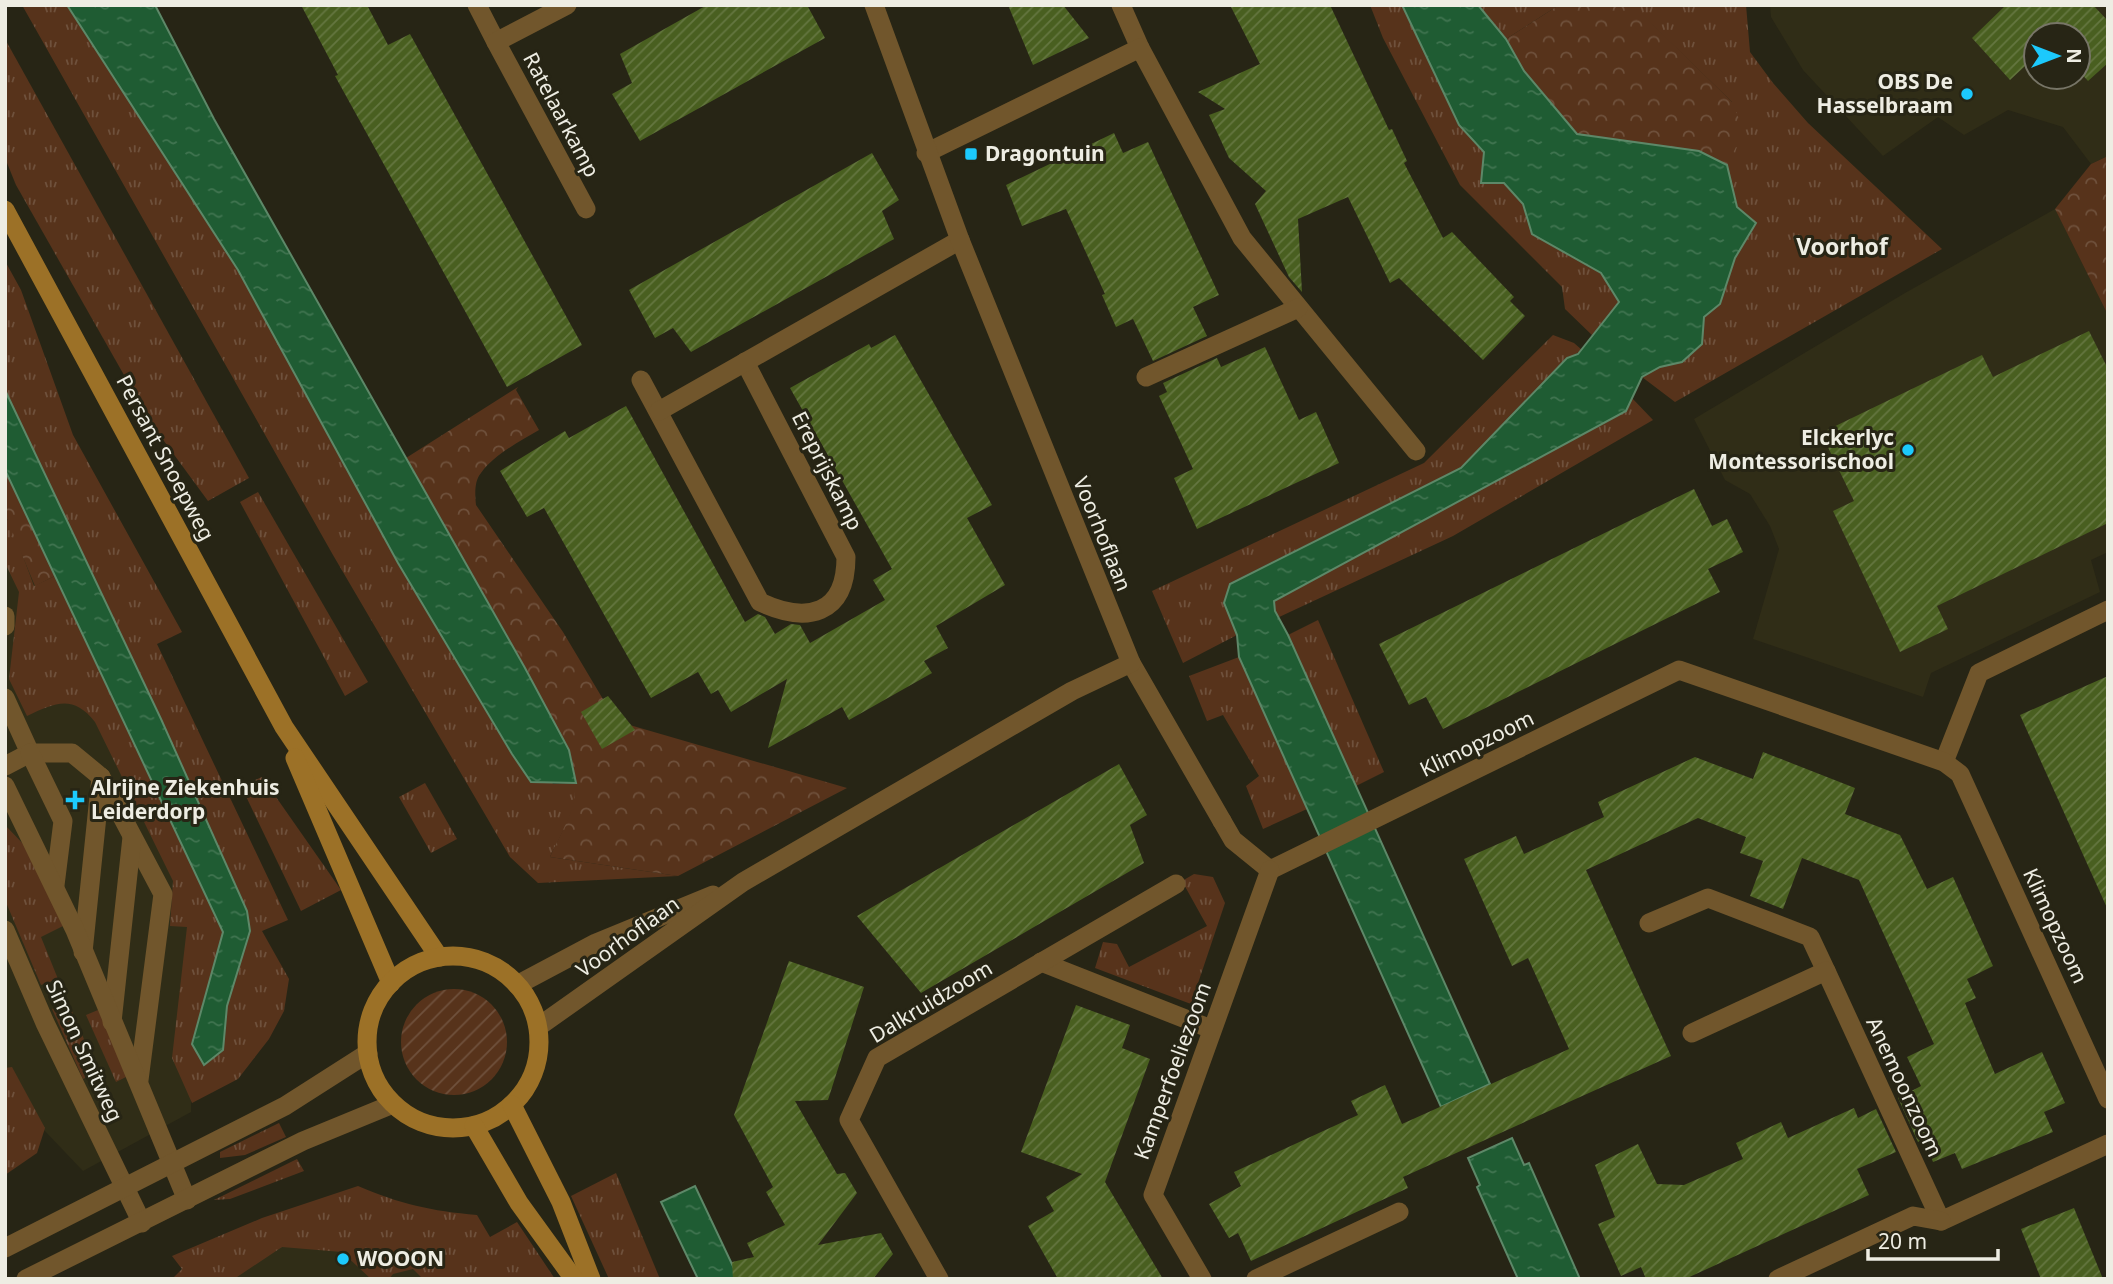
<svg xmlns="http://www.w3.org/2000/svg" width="2113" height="1284" font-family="'Noto Sans',sans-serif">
<defs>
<pattern id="grass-tufts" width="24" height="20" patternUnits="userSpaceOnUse" patternTransform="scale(1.75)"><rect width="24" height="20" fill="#57331b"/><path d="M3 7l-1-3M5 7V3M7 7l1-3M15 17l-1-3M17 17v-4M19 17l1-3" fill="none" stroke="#6f513c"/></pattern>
<pattern id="forest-crowns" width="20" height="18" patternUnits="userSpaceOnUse" patternTransform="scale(1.75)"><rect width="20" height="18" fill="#57331b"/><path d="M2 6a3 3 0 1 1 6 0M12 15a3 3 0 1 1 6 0" fill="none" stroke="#6f513c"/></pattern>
<pattern id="garden-furrows" width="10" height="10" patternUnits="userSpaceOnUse" patternTransform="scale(1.75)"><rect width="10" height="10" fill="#57331b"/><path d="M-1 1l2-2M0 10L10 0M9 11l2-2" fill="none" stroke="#6f513c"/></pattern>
<pattern id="water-ripples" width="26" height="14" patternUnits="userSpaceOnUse" patternTransform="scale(1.75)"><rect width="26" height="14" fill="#1f5c33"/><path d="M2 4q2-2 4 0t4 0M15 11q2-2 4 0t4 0" fill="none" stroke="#407450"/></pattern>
<pattern id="building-hatch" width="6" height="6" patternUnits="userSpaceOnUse" patternTransform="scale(1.75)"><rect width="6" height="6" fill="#495f20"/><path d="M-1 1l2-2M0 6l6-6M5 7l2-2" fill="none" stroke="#647640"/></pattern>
</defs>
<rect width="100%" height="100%" fill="#272515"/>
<g fill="#302d17" fill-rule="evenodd">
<path d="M 1770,5 L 2108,5 L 2108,156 L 2091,164 L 2063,127 L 2008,110 L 1964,135 L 1938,117 L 1883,156 L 1803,70 L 1771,17 ZM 2036,35 L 2078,35 L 2078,77 L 2036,77 Z"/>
<polygon points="2055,209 2108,315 2108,552 2091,560 2100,592 1931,673 1923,697 1753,639 1779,549 1770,526 1750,494 1725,480 1694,419 1905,293"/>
<polygon points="5,504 191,898 191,1112 83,1171 5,1089"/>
<polygon points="309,1220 471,1279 183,1279"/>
</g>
<g fill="url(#grass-tufts)">
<path d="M 22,5 L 67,5 L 238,270 L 398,563 L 553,784 L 576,783 C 578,808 561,834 550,857 L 678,876 L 538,883 L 510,857 L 333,555 Z"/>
<polygon points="1370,5 1402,5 1459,125 1484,152 1523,204 1532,234 1601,273 1619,302 1593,336 1565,309 1562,287 1460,185 1383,38"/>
<polygon points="1478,5 1559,5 1506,39"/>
<polygon points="1632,5 1746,5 1750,52 1773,83 1808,123 1942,249 1675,402 1642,377 1660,367 1682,362 1704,317 1720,304 1735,258 1756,223 1737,207 1727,165 1732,102"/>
<polygon points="5,39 249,478 208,501 153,426 16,185 5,158"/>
<path d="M 5,261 L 21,290 L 73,435 L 182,632 L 157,644 L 288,920 L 262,931 L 289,979 L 284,1011 L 269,1039 L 238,1079 L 192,1103 L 172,1058 L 187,927 L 170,926 L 173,881 L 95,722 C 73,694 55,703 27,716 L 9,679 L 19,592 L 5,563 L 5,522 L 9,519 L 34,586 L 55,576 L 223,932 L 192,1044 L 223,1050 L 227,1006 L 247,911 L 161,719 L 5,390 Z"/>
<polygon points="1553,335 1574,343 1582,350 1567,359 1461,468 1230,583 1224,603 1237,635 1183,663 1152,591 1424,463"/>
<polygon points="1631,397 1653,420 1453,536 1277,618 1274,601 1626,411"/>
<polygon points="258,492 368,682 345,696 240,502"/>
<polygon points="1318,620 1384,772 1356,786 1288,635"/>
<polygon points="1239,657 1307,809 1263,829 1246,786 1259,776 1223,715 1207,721 1189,676"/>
<polygon points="262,777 341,890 301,911 241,786"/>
<polygon points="425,783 457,839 431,853 399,797"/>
<polygon points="5,825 27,848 63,926 41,937 58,979 41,985 5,900"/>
<polygon points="1194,874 1213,877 1225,903 1191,1004 1095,968 1103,942 1117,944 1129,967 1207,926 1182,881"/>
<polygon points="68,1002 98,1072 83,1079 52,1009"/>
<polygon points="98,1010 128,1076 116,1082 86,1015"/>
<polygon points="12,1067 45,1128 37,1153 5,1175 5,1068"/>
<polygon points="279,1123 286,1137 245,1155 220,1158 220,1152"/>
<polygon points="297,1159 304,1171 230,1199 214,1200"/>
<polygon points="616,1173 660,1279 609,1279 571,1196"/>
<path d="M 358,1186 C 400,1204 431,1211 477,1215 L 490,1237 L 517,1222 L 555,1279 L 423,1279 L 413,1269 L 393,1274 L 389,1279 L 371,1279 L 342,1252 L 282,1247 L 234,1279 L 172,1279 L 182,1269 L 172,1256 L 262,1218 Z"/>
</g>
<g fill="url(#forest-crowns)">
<polygon points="1559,5 1634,6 1732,102 1744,131 1727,165 1699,151 1577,134 1524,71 1506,39"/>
<polygon points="2108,156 2108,315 2055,209 2091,164"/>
<path d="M 518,387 L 516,390 L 539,430 C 520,441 494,455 481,473 C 474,481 475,495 476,505 L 563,632 L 616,721 L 847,788 L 678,876 L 550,857 C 570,814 584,798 569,750 L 406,458 Z"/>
<polygon points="5,470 55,576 35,586 5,514"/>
</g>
<circle fill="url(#garden-furrows)" cx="454" cy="1042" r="53"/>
<g fill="url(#water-ripples)" stroke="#5d8868" stroke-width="2">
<polygon points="67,5 155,5 214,119 525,668 569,750 576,783 531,782 512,754 398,563 238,270"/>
<polygon points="1402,5 1478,5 1506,39 1524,71 1577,134 1699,151 1727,165 1737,207 1756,223 1735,258 1720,304 1704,317 1702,344 1682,362 1660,367 1642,377 1626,411 1274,601 1275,611 1288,635 1490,1084 1441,1107 1239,657 1237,635 1224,603 1230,584 1461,468 1567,358 1578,354 1619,302 1601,273 1532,234 1523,204 1504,183 1481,183 1484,152 1459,125"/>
<polygon points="5,390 161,719 247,911 250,931 227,1006 223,1050 204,1065 192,1044 223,932 5,470"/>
<polygon points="1512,1138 1524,1165 1529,1163 1580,1279 1518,1279 1477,1187 1480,1185 1468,1158"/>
<polygon points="695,1186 739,1279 698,1279 661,1202"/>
</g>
<g fill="url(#building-hatch)">
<polygon points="301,5 367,5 388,45 410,34 582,345 507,387 335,76 338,75"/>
<polygon points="707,5 807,5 825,38 640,141 612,94 632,83 620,54"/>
<polygon points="1008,5 1063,5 1089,38 1033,65"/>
<polygon points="1230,5 1330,5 1389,130 1392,129 1407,161 1404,163 1443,238 1452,232 1514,297 1510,301 1525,316 1483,360 1399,278 1390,283 1348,197 1298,219 1302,292 1289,277 1255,204 1266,191 1229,158 1209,115 1225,109 1198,92 1260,64"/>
<polygon points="2006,5 2093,5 2108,21 2108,63 2088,81 2078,70 2078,35 2036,35 2036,56 2010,80 1972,38"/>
<polygon points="1114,133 1123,153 1148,142 1219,295 1193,307 1207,336 1153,361 1133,319 1116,327 1102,295 1105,294 1066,209 1022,226 1006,185"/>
<polygon points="872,153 899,200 882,211 894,239 691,352 673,328 655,338 629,290"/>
<polygon points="2089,331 2108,369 2108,523 1937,606 1948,629 1900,652 1833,511 1854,501 1821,433 1982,355 1993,377"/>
<polygon points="895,335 992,505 967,518 1005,585 936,626 948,648 924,661 932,673 849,720 842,707 768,748 787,679 731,712 718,690 711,694 698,672 651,698 544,508 527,517 500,471 565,431 569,438 626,406 745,622 758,614 765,617 775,634 791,624 800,625 810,643 885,600 873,580 892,569 790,388 869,344 871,348"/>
<polygon points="1265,347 1299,420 1316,412 1339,463 1197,529 1174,478 1193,469 1159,396 1167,392 1163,383 1217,358 1221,367"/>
<polygon points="1694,489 1712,526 1727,519 1743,552 1708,569 1720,592 1443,729 1426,697 1409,705 1379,644"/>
<polygon points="2108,676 2108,910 2020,715"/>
<polygon points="608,696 635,730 602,749 581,712"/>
<polygon points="1763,752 1855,788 1845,814 1900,835 1927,889 1953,877 1993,966 1967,979 1976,998 1965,1003 1995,1074 2042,1052 2065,1103 2044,1112 2053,1132 1962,1169 1955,1153 1933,1162 1924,1140 1918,1142 1898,1098 1921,1086 1907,1057 1934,1044 1859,880 1802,858 1783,909 1750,896 1763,861 1740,853 1746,837 1698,818 1586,870 1671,1056 1403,1177 1408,1188 1251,1261 1238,1233 1229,1238 1209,1204 1241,1186 1234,1172 1358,1115 1351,1101 1385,1085 1402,1124 1569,1049 1528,958 1512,966 1464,859 1516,836 1524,854 1604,817 1598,802 1695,757 1753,779"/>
<polygon points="1119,764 1147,815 1130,825 1144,863 921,993 857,916"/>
<polygon points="789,961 864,987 828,1100 795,1101 837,1174 845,1173 857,1193 818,1245 881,1233 893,1254 873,1279 733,1279 732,1262 754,1257 747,1243 785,1225 766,1192 773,1187 734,1115"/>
<polygon points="1076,1005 1130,1025 1122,1048 1150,1059 1105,1182 1163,1279 1058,1279 1028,1226 1054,1211 1046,1197 1082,1174 1021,1152"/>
<polygon points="1854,1108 1858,1118 1876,1109 1896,1152 1857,1169 1869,1195 1685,1279 1646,1279 1641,1267 1621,1276 1598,1224 1615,1217 1595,1165 1638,1144 1657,1184 1684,1185 1743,1159 1736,1143 1781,1122 1788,1138"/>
<polygon points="2074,1208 2103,1279 2041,1279 2021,1229"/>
</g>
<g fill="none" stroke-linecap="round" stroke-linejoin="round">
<g stroke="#71562c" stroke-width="19">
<polyline points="5,616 5,626"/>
<polyline points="5,698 30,753"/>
<polyline points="5,766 30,753 72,753 101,777 163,894 139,1080"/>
<polyline points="5,930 45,1023 142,1223"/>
<polyline points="83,952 101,777"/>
<polyline points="112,1022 132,837"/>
</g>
<g stroke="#71562c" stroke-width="19">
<polyline points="477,5 496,42"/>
<polyline points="567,5 496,42 586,209"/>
<polyline points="1121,5 1140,48"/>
<polyline points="926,153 1140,48 1242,238 1416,451"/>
<polyline points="1146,377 1298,308"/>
<path d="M 641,380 L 760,602 C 807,624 846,615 846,557 L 745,362"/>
<polyline points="659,411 960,240"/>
<polyline points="30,753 63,821 55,885"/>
<polyline points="1944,762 1979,673 2108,610"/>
<polyline points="5,786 75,930 187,1200"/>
<polyline points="1222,821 1233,840 1270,870 1679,670 1944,762 1960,774 2108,1099"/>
<polyline points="1649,923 1708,898 1810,937 1826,971"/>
<polyline points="1041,962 1211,1029"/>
<polyline points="1692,1033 1826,971 1941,1221 2108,1144"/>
<polyline points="939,1279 849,1120 877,1058 1176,884"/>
<polyline points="1202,1279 1153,1195 1270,870"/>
<polyline points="1256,1279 1399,1212"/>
<polyline points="1778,1279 1913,1216 1941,1221"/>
</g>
<g stroke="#71562c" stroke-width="19">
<polyline points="1131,663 1222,821"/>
<polyline points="517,985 596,943 713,895"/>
<polyline points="538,1027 743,882 1072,691 1131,663 960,240 874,5"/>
<polyline points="5,1248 285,1106 368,1053"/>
<polyline points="26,1279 303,1141 393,1104"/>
</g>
<g stroke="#9c7127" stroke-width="19">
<polyline points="5,210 284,727 439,957"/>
<polyline points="295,758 391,983"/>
<circle cx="453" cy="1042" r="86"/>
<polyline points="512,1105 561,1202 591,1279"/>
<polyline points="474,1126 519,1203 574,1279"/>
</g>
</g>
<g fill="#1cc9fc" stroke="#272515" stroke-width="2.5">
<circle cx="1967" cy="94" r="7"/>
<rect x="964" y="147" width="14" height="14" rx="3.5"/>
<circle cx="1908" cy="450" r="7"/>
<path d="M71.5 789.5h7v7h7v7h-7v7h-7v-7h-7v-7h7z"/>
<circle cx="343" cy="1259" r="7"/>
</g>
<g text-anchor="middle" stroke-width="6" stroke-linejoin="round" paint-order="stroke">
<g font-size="21" font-weight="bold" fill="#eeede3" stroke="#272515" text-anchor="start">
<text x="1953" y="89" text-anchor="end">OBS De<tspan x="1953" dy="24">Hasselbraam</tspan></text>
<text x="985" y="161">Dragontuin</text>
<text x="1894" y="445" text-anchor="end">Elckerlyc<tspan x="1894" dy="24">Montessorischool</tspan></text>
<text x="91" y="795">Alrijne Ziekenhuis<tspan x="91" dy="24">Leiderdorp</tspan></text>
<text x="357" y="1266">WOOON</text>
</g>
<g font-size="21" fill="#eeede3" stroke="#272515">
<text transform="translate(561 115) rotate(62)" y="7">Ratelaarkamp</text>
<text transform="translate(165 458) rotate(62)" y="7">Persant Snoepweg</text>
<text transform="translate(827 471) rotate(63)" y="7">Ereprijskamp</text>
<text transform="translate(1102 534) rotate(68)" y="7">Voorhoflaan</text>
<text transform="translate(1477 744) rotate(-26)" y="7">Klimopzoom</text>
<text transform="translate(2055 926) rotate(65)" y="7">Klimopzoom</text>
<text transform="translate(628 937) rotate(-36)" y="7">Voorhoflaan</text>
<text transform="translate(931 1002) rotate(-31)" y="7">Dalkruidzoom</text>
<text transform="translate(84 1051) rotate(65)" y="7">Simon Smitweg</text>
<text transform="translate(1173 1071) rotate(-70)" y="7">Kamperfoeliezoom</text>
<text transform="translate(1904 1087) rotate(65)" y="7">Anemoonzoom</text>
</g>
<g font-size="23" font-weight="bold" fill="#eeede3" stroke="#272515">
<text x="1842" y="255">Voorhof</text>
</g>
</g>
<rect width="2113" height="1284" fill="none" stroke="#eeede3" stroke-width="14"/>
<g transform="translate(2057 56) rotate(90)"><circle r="33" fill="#272515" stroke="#777567" stroke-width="2"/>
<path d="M0-5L12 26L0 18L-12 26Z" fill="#1cc9fc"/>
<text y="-10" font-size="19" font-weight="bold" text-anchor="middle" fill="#eeede3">N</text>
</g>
<path d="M1868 1249v10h130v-10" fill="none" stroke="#eeede3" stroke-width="3.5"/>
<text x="1878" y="1249" font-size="21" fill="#eeede3" stroke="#272515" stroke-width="5" paint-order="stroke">20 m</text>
</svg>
